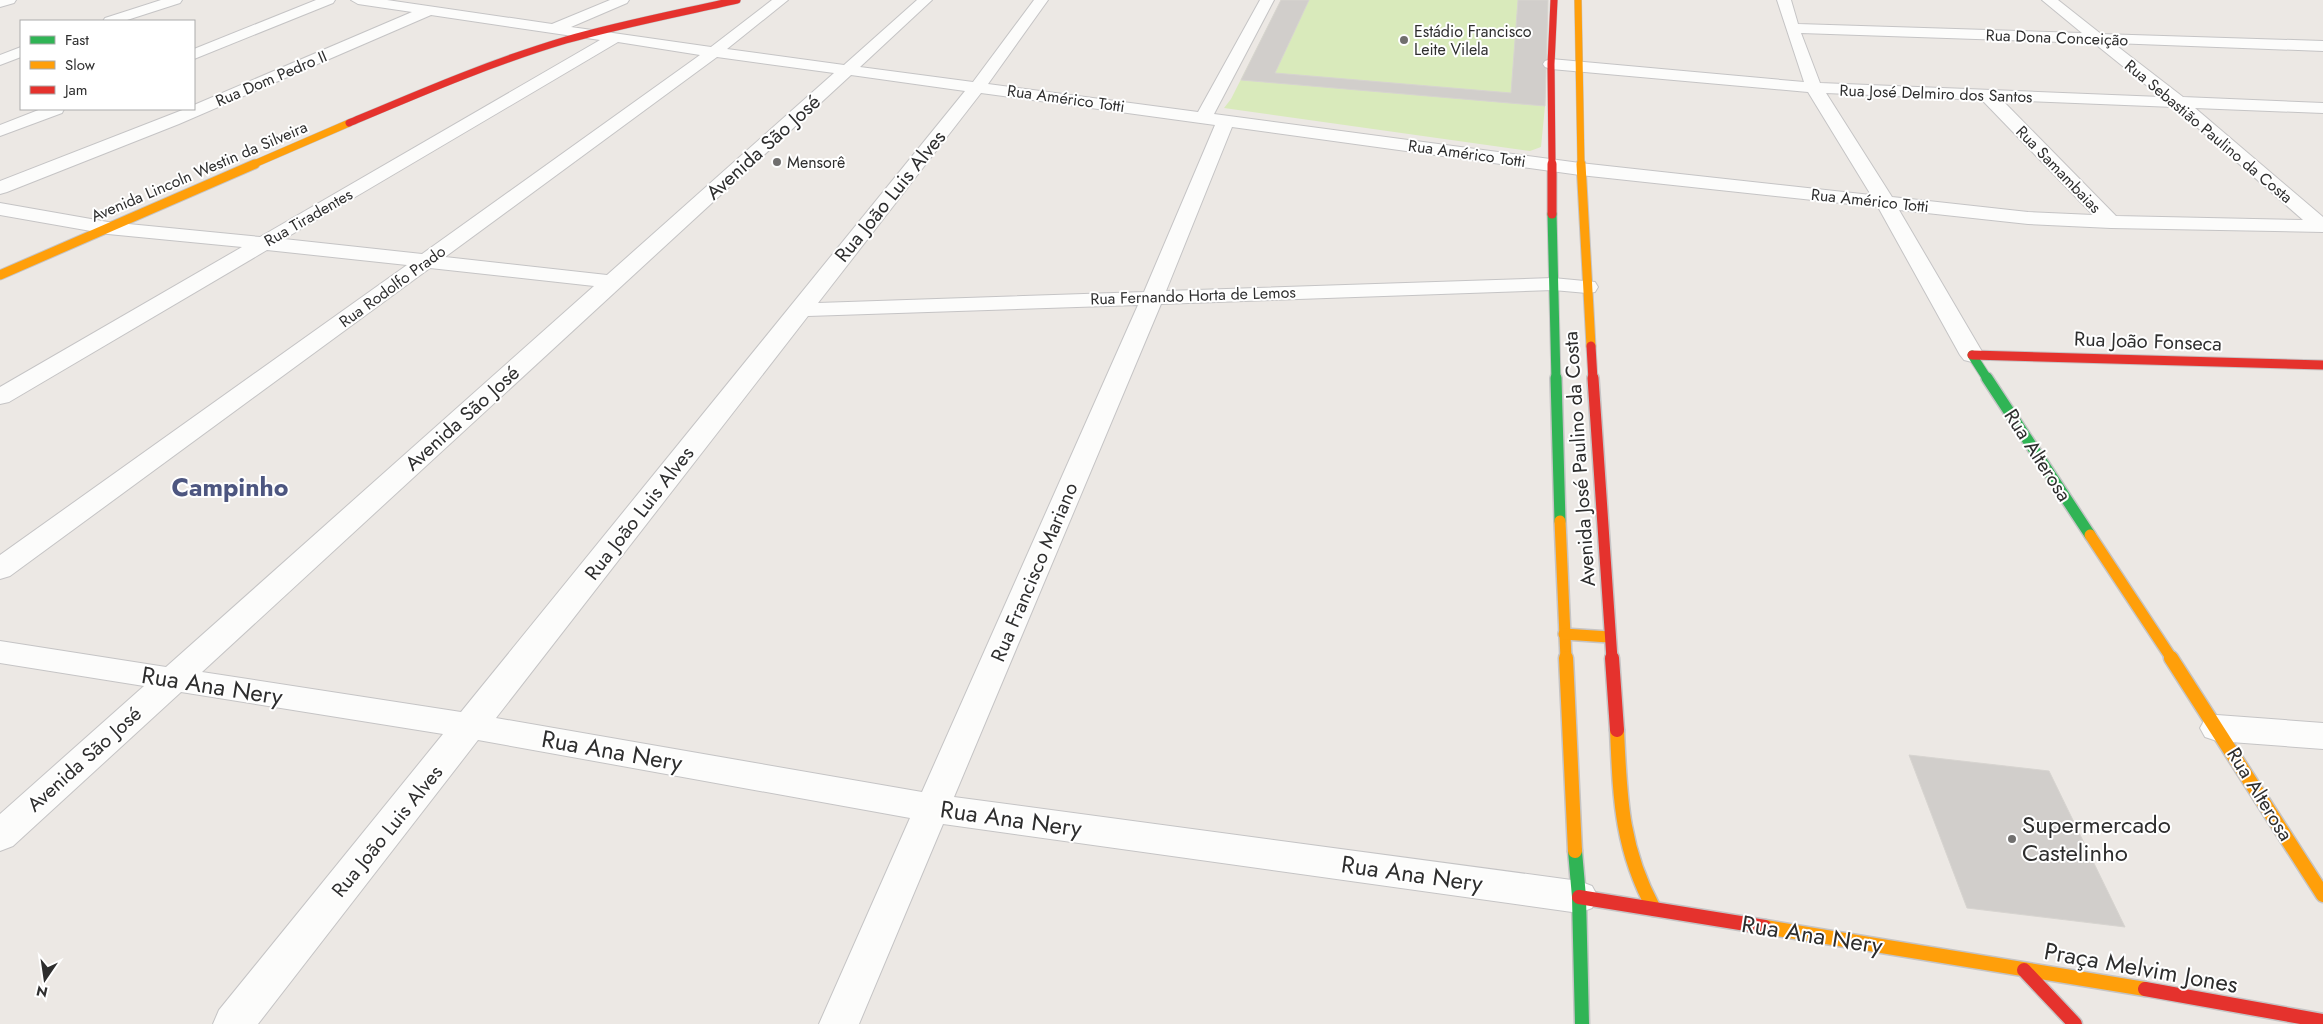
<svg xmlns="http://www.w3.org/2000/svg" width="2323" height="1024" font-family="Jost,sans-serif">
<rect width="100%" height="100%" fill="#ece8e4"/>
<polygon fill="#d9eabb" points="1281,0 1548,0 1545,106 1541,147 1530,151 1224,108 1231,99"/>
<g fill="#d1cecb" stroke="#d7d4d0">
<polygon points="1281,0 1309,0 1275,73 1511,93 1518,0 1548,0 1545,106 1241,80"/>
<polygon points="1909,755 2049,771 2125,927 1967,908"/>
</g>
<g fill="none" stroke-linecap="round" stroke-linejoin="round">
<defs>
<g id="street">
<polygon points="0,0 16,0 14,3 0,7"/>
<polygon points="161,0 182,0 180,3 124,21 103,21 105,18"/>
<polygon points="316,0 335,0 333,3 194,59 194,49"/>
<path d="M 351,0 L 387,0 L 552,24 L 610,0 L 629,0 L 627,3 L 571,27 L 711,47 L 772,0 L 788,0 L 727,49 L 844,65 L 917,0 L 932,0 L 860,67 L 973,82 L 1034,0 L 1048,0 L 988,84 L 1198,112 L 1260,0 L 1274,0 L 1214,114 L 1580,163 L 1871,195 L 1808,92 L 1551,69 L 1545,67 L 1543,64 L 1545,61 L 1551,59 L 1804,82 L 1777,0 L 1791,0 L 1798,24 L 2082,33 L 2042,0 L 2058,0 L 2101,34 L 2323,41 L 2323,51 L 2113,43 L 2183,97 L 2323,103 L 2323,113 L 2195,108 L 2323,217 L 2323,232 L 2111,228 L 2028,224 L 1899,210 L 1984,355 L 1980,360 L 1972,362 L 1964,360 L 1960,355 L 1878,207 L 1580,175 L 1232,127 L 1166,291 L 1553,278 L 1595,282 L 1598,287 L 1595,292 L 1587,293 L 1553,290 L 1161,304 L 954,797 L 1579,881 L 1592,886 L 1598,897 L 1592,908 L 1579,913 L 943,824 L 859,1024 L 819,1024 L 910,818 L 478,740 L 258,1024 L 213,1024 L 219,1010 L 443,734 L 181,692 L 13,846 L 0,851 L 0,814 L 144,686 L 0,663 L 0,641 L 166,667 L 594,286 L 430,268 L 10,576 L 0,579 L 0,555 L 407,265 L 267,250 L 9,402 L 0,404 L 0,387 L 242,247 L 108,234 L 0,215 L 0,203 L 108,222 L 260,237 L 600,40 L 431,15 L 179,124 L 7,192 L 0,194 L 0,181 L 185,109 L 194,109 L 194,105 L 412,12 L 358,4 ZM 1801,33 L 2094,43 L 2161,97 L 1820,83 ZM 618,42 L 700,55 L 422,254 L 284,239 ZM 717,57 L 834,73 L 607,275 L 445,257 ZM 851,75 L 965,91 L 461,712 L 202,672 ZM 981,93 L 1215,125 L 1144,292 L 818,303 ZM 1826,93 L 1982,100 L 2093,215 L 2028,212 L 1892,197 ZM 2002,100 L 2174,107 L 2303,220 L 2116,216 ZM 1138,305 L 922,792 L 496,718 L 808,316 Z"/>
<polygon points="21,47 21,57 0,65 0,55"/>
<polygon points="41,109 64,109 62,113 0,136 0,125"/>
<polygon points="2217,715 2323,723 2323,749 2217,741 2205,737 2200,728 2205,719"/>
</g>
<g id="fast-far2">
<polyline points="1552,214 1556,380"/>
<polyline points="1972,355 1988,380"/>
</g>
<g id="fast-far1">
<polyline points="1556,378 1560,521"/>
<polyline points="1987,378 2090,535"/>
</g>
<polyline id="fast" points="1575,851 1579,897 1582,1024"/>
<g id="slow-far3">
<polyline points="1578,0 1581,165"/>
<polyline points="252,165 349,123"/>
</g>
<g id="slow-far2">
<polyline points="1581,164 1591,346"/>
<polyline points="0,275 255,164"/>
</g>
<g id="slow-far1">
<polyline points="1560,521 1566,659"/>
<polyline points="2090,535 2172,659"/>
<polyline points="1564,634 1609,637"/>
</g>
<g id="slow">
<polyline points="1566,658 1575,851"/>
<polyline points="2171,658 2323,895"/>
<path d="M 1617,730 C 1620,798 1621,848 1654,909"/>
<polyline points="1765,927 2145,989"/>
</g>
<g id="jam-far3">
<path d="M 349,123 C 420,93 492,62 566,40 C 622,24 680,13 737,0"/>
<polyline points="1552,165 1551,64 1554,0"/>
</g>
<g id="jam-far2">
<polyline points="1552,164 1552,214"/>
<polyline points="1591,346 1593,380"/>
<polyline points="1972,355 2323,365"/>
</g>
<polyline id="jam-far1" points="1593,378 1612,659"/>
<g id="jam">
<polyline points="1612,658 1617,730"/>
<polyline points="1579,897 1765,927"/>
<polyline points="2024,970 2075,1024"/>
<polyline points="2145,989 2323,1021"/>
</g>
</defs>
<use href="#street" stroke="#c5c4c5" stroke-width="2"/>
<use href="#fast-far2" stroke="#c5c4c5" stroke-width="11"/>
<use href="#fast-far1" stroke="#c5c4c5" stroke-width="14"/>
<use href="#fast" stroke="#c5c4c5" stroke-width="17"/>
<use href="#slow-far3" stroke="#c5c4c5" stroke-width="8"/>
<use href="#slow-far2" stroke="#c5c4c5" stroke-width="11"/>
<use href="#slow-far1" stroke="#c5c4c5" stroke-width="14"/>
<use href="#slow" stroke="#c5c4c5" stroke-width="17"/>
<use href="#jam-far3" stroke="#c5c4c5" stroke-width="8"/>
<use href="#jam-far2" stroke="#c5c4c5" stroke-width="11"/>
<use href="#jam-far1" stroke="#c5c4c5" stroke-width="14"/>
<use href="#jam" stroke="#c5c4c5" stroke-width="17"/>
<use href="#street" fill="#fcfcfb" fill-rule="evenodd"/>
<use href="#fast-far2" stroke="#30b455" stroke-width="9"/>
<use href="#fast-far1" stroke="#30b455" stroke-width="11"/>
<use href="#fast" stroke="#30b455" stroke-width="14"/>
<use href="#slow-far3" stroke="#ff9f0a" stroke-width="7"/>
<use href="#slow-far2" stroke="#ff9f0a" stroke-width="9"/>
<use href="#slow-far1" stroke="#ff9f0a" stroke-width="11"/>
<use href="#slow" stroke="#ff9f0a" stroke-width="14"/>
<use href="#jam-far3" stroke="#e5322d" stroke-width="7"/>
<use href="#jam-far2" stroke="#e5322d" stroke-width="9"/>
<use href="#jam-far1" stroke="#e5322d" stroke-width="11"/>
<use href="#jam" stroke="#e5322d" stroke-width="14"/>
</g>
<g fill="#706f6e" stroke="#fff" stroke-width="2">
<circle cx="1404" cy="40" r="5"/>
<circle cx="777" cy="162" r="5"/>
<circle cx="2012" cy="839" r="5"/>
</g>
<g text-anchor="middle" stroke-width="4" stroke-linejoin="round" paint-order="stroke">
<g font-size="16" fill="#2e2e2e" stroke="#fff" text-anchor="start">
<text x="1414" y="37">Estádio Francisco<tspan x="1414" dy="18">Leite Vilela</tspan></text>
<text x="787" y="168">Mensorê</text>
</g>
<g font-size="16" fill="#2e2e2e" stroke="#fff">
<text transform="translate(2057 37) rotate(2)" y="6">Rua Dona Conceição</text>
<text transform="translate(271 78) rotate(-23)" y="6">Rua Dom Pedro II</text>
<text transform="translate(1936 93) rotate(2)" y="6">Rua José Delmiro dos Santos</text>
<text transform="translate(1066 98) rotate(8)" y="6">Rua Américo Totti</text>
<text transform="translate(2209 131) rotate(40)" y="6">Rua Sebastião Paulino da Costa</text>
<text transform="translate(1467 153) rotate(8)" y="6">Rua Américo Totti</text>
<text transform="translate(2059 169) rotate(46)" y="6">Rua Samambaias</text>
<text transform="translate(199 171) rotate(-23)" y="6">Avenida Lincoln Westin da Silveira</text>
<text transform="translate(1870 200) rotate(6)" y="6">Rua Américo Totti</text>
<text transform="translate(308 217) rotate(-30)" y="6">Rua Tiradentes</text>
<text transform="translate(392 286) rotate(-36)" y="6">Rua Rodolfo Prado</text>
<text transform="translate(1193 295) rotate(-2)" y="6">Rua Fernando Horta de Lemos</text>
</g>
<g font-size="20" fill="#2e2e2e" stroke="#fff">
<text transform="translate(763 147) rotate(-42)" y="7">Avenida São José</text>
<text transform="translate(890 196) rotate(-51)" y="7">Rua João Luis Alves</text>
<text transform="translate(2148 341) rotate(2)" y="7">Rua João Fonseca</text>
<text transform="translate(462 418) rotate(-42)" y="7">Avenida São José</text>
<text transform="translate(2038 455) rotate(57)" y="7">Rua Alterosa</text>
<text transform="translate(1579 459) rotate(-94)" y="7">Avenida José Paulino da Costa</text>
<text transform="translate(639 513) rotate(-52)" y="7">Rua João Luis Alves</text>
<text transform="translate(1034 572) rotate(-67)" y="7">Rua Francisco Mariano</text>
<text transform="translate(84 759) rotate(-42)" y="7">Avenida São José</text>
<text transform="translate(2260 794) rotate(58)" y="7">Rua Alterosa</text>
<text transform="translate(387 831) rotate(-51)" y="7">Rua João Luis Alves</text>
</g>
<g font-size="24" fill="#2e2e2e" stroke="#fff">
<text transform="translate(212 686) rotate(9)" y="8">Rua Ana Nery</text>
<text transform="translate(612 751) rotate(10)" y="8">Rua Ana Nery</text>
<text transform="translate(1011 819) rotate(8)" y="8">Rua Ana Nery</text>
<text transform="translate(1412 874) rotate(8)" y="8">Rua Ana Nery</text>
<text transform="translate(1812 935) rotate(9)" y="8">Rua Ana Nery</text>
<text transform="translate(2141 968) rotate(10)" y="8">Praça Melvim Jones</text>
</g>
<g font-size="24" fill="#2e2e2e" stroke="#fff" text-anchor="start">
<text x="2022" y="833">Supermercado<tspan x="2022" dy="28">Castelinho</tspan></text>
</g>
<g font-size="25" font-weight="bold" fill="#4d5680" stroke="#fff">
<text x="230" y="496">Campinho</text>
</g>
</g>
<rect x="20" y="20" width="175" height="90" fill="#ffffff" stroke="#ababab"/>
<rect x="30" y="36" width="25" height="8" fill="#30b455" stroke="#ababab"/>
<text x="65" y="45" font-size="15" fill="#2e2e2e">Fast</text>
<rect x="30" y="61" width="25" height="8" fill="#ff9f0a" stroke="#ababab"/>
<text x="65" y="70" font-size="15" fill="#2e2e2e">Slow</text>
<rect x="30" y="86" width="25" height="8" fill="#e5322d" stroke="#ababab"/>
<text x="65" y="95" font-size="15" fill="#2e2e2e">Jam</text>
<g transform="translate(45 979) rotate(193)" stroke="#ffffff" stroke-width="4" paint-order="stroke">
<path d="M0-4L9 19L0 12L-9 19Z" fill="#2e2e2e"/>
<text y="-8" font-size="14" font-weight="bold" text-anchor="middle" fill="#2e2e2e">N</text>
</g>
</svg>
